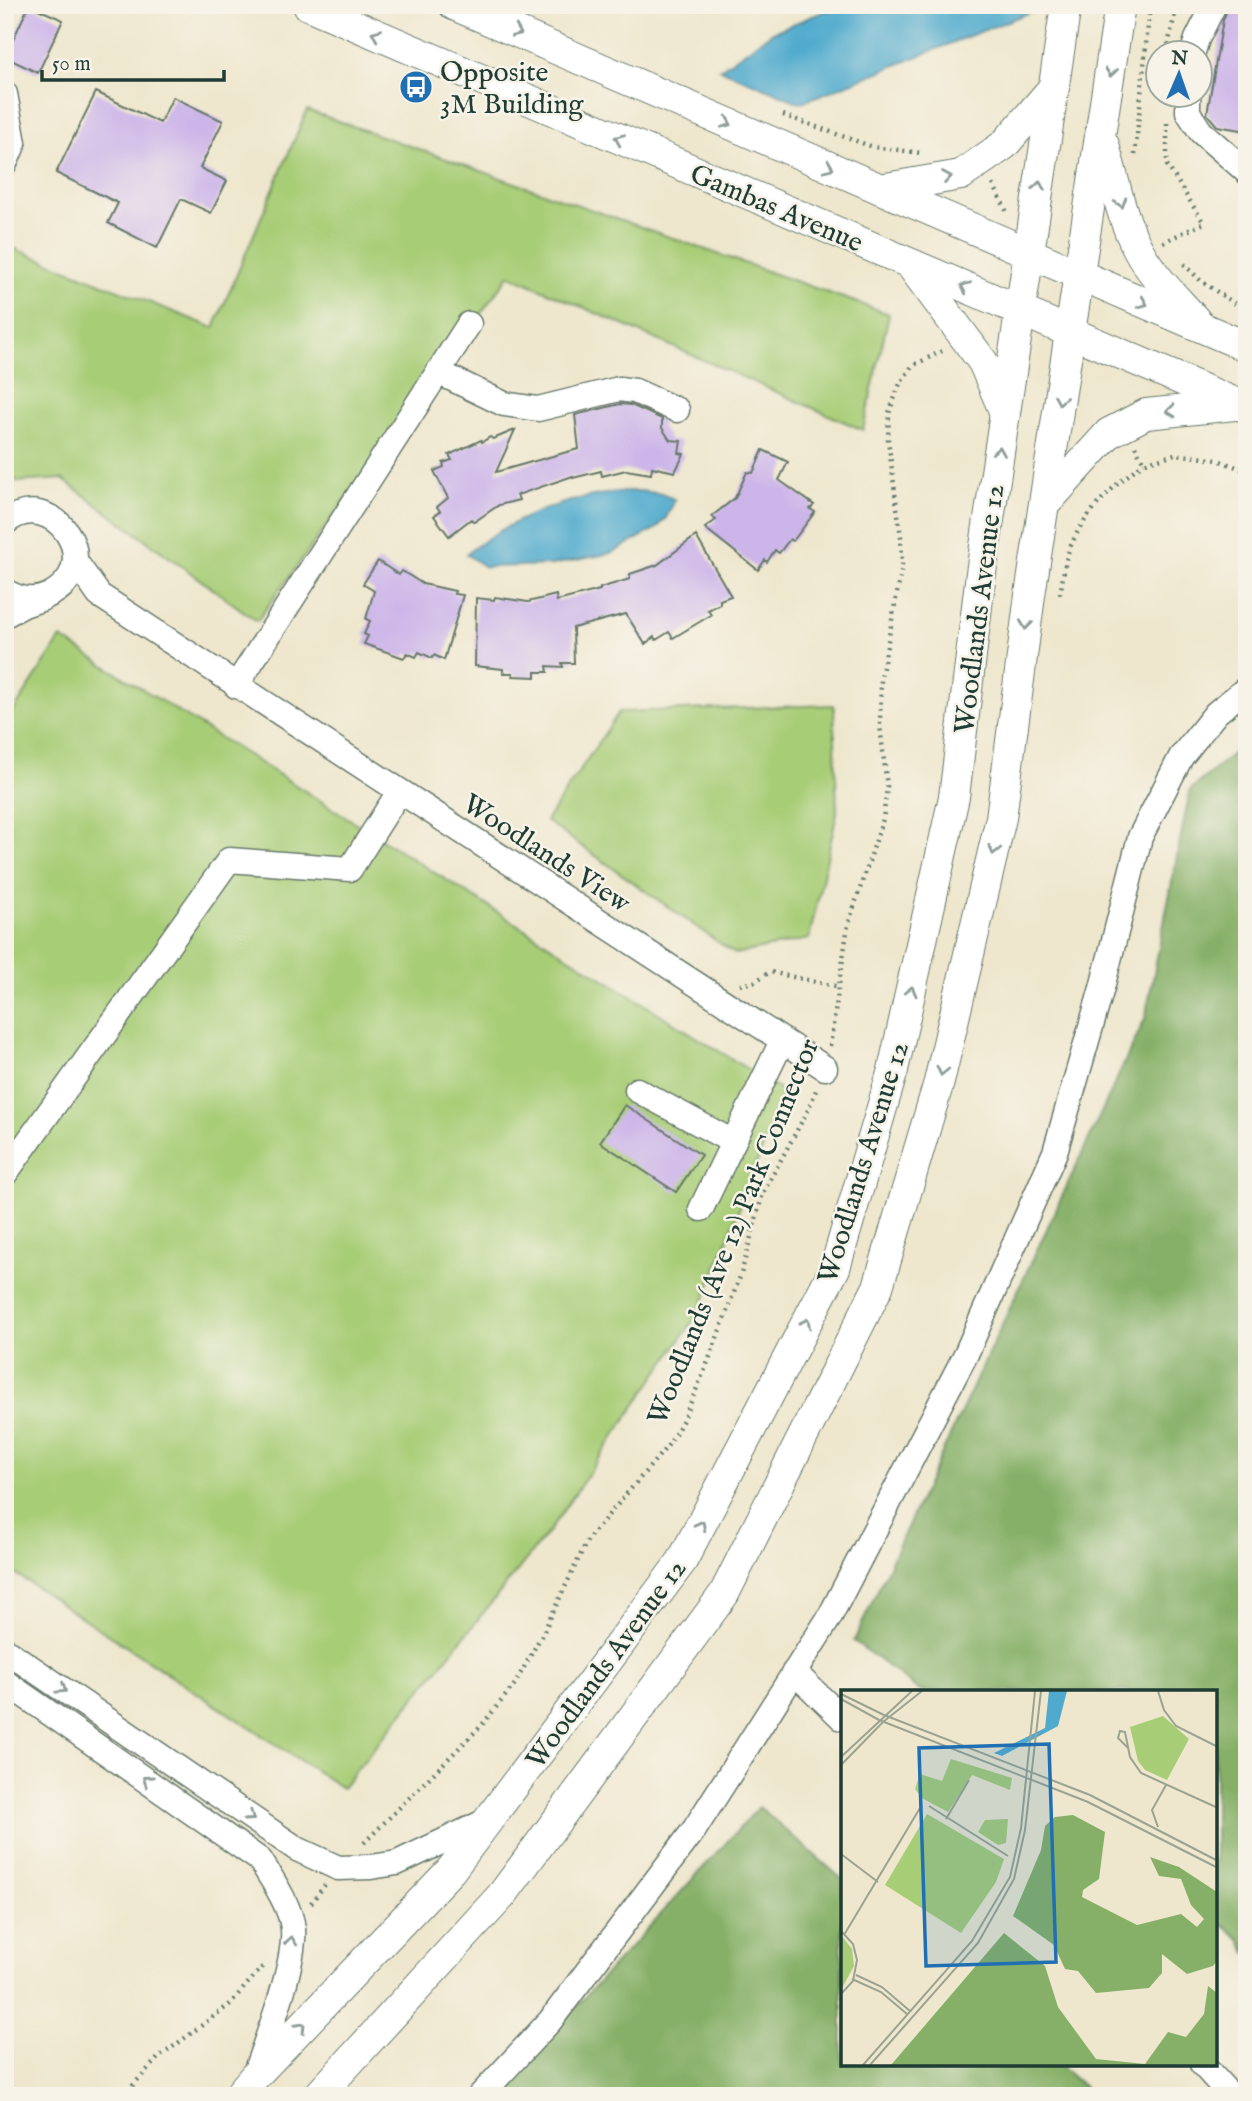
<svg xmlns="http://www.w3.org/2000/svg" width="1252" height="2101" font-family="'IM FELL English',serif">
<rect width="100%" height="100%" fill="#f7f3e8"/>
<filter id="ink" filterUnits="userSpaceOnUse"><feTurbulence type="fractalNoise" baseFrequency=".0143" numOctaves="2"/><feDisplacementMap in="SourceGraphic" scale="14" xChannelSelector="R" yChannelSelector="G"/><feConvolveMatrix kernelMatrix="1 2 1 2 8 2 1 2 1" color-interpolation-filters="sRGB"/></filter>
<filter id="wash" filterUnits="userSpaceOnUse"><feTurbulence type="fractalNoise" baseFrequency=".00686" numOctaves="4" result="noise"/><feDisplacementMap in="SourceGraphic" scale="28" xChannelSelector="R" yChannelSelector="G"/><feGaussianBlur stdDeviation="1.57" result="paint"/><feColorMatrix in="noise" values="0 0 0 0 0 0 0 0 0 0 0 0 0 0 0 0 0 1.4 0 .05"/><feComposite in="paint" operator="in"/></filter>
<g filter="url(#wash)">
<rect width="100%" height="100%" fill="#eee7cd"/>
<g fill="#a8cd77" stroke="#648556" stroke-width="2">
<polygon points="307,110 889,314 863,430 509,275 257,621 62,479 17,482 5,464 5,253 8,246 214,328"/>
<polygon points="61,638 784,1092 700,1311 550,1530 342,1788 5,1567 5,724"/>
<polygon points="834,705 837,813 809,939 735,954 546,821 619,712"/>
</g>
<g fill="#86b068" stroke="#52764e" stroke-width="2">
<polygon points="1247,742 1247,1954 1240,1939 1215,1919 1215,1692 920,1691 854,1641 1145,1019 1190,790"/>
<polygon points="759,1807 842,1879 842,2064 1058,2064 1094,2096 494,2096"/>
</g>
<g fill="#50aacd" stroke="#387480" stroke-width="2">
<polygon points="840,5 1048,5 800,103 720,69 773,32"/>
<path d="M 639,491 L 663,494 L 675,500 L 666,518 L 657,528 L 612,553 L 552,565 L 485,567 L 466,554 C 515,515 575,493 639,491 Z"/>
</g>
<g id="blocks">
<g fill="#ccb5e9">
<polygon points="29,5 63,20 38,73 5,57"/>
<polygon points="1229,5 1247,5 1247,131 1217,126 1207,114 1223,20"/>
<polygon points="96,92 160,123 173,97 223,121 200,168 227,181 211,213 181,199 157,248 108,223 118,203 56,173"/>
<polygon points="620,404 631,405 662,419 662,428 670,440 681,441 679,453 684,454 675,472 652,467 651,474 626,470 602,476 601,471 573,478 573,476 517,495 519,500 499,505 474,522 471,519 449,536 434,516 440,511 437,507 448,498 434,471 444,467 443,463 452,460 449,455 481,440 482,442 490,437 493,439 515,430 496,472 567,452 579,449 575,415"/>
<polygon points="763,450 788,462 779,480 814,505 810,509 815,512 793,541 790,539 779,553 775,550 767,562 765,560 758,570 705,528 716,520 712,516 735,498 747,472 753,473"/>
<polygon points="696,536 731,596 720,600 720,604 708,610 711,615 673,638 669,632 656,640 654,637 645,644 626,614 573,628 574,663 562,663 563,667 547,666 548,672 536,672 536,677 513,676 513,673 503,673 503,669 475,666 476,598 494,600 495,597 528,602 556,595 557,601 600,590 600,588 630,579 630,574 657,565"/>
<polygon points="378,561 399,575 402,571 423,584 455,591 454,594 463,595 444,660 434,655 432,658 419,652 416,657 407,653 404,658 364,644 368,636 364,634 370,621 366,619 374,591 363,584"/>
<polygon points="625,1105 701,1155 676,1192 600,1142"/>
</g>
</g>
</g>
<g filter="url(#ink)">
<use href="#blocks" fill-opacity="0" stroke="#67786a" stroke-width="2"/>
<g fill="none" stroke-linecap="round" stroke-linejoin="round">
<defs>
<g id="minor">
<polyline points="1193,52 1197,39 1214,5"/>
<polyline points="5,94 14,143 5,163"/>
<polyline points="1188,94 1188,112 1201,132 1247,172"/>
<polyline points="438,372 504,404 538,409 619,389 635,391 677,410"/>
<path d="M 5,523 C 51,483 111,566 47,596 C 33,602 18,599 5,591"/>
<polyline points="75,561 99,595 825,1068"/>
<polyline points="5,615 24,605 41,599"/>
<polyline points="236,686 469,324"/>
<polyline points="637,1090 733,1142"/>
<polyline points="5,1174 229,860 350,869 399,792"/>
<polyline points="701,1209 782,1041"/>
<polyline points="5,1650 297,1849 338,1868 371,1867 397,1863 488,1820"/>
<polyline points="794,1672 842,1718"/>
<path d="M 5,1682 L 260,1860 C 272,1879 291,1907 293,1929 C 296,1964 266,2041 254,2076"/>
<polyline points="1202,2064 1231,2096"/>
<polyline points="480,2096 550,2021 694,1830 829,1618 966,1354 1055,1152 1102,988 1140,837 1181,757 1216,713 1247,688"/>
</g>
<g id="major">
<polyline points="308,5 1247,408"/>
<polyline points="454,5 1247,347"/>
<path d="M 1104,145 C 1114,179 1121,218 1138,249 C 1152,276 1176,298 1196,321"/>
<polyline points="880,189 961,175 1004,145 1054,87"/>
<polyline points="910,264 983,362 1005,413"/>
<polyline points="1044,505 1109,433 1146,414 1235,405"/>
<polyline points="238,2096 254,2077 451,1870 682,1561 835,1268 893,1070 954,797 981,573 1066,5"/>
<polyline points="318,2096 502,1895 724,1594 878,1287 939,1082 1001,818 1030,595 1120,5"/>
</g>
</defs>
<use href="#minor" stroke="#67786a" stroke-width="27"/>
<use href="#major" stroke="#67786a" stroke-width="32"/>
<g stroke="#67786a" stroke-width="4.5" stroke-dasharray="2 5" stroke-linecap="butt">
<polyline points="1168,45 1177,5"/>
<polyline points="783,115 873,147 922,153"/>
<polyline points="1135,155 1150,5"/>
<polyline points="993,184 1008,214"/>
<polyline points="1163,242 1204,223 1167,165 1167,123"/>
<polyline points="1184,264 1201,281 1247,312"/>
<polyline points="1135,446 1144,463 1175,454 1218,460 1247,471"/>
<path d="M 1060,594 C 1063,580 1064,564 1069,550 C 1083,514 1113,485 1144,463"/>
<polyline points="740,985 754,982 770,972 840,987"/>
<polyline points="830,1046 848,925 883,819 887,787 880,725 881,678 902,567 901,537 888,440 889,413 899,386 912,366 942,351"/>
<polyline points="364,1843 481,1726 515,1684 545,1629 588,1539 670,1443 684,1418 706,1367 741,1274 763,1193 808,1110 817,1088"/>
<polyline points="311,1903 325,1885"/>
<polyline points="123,2096 158,2058 229,2005 263,1966"/>
</g>
<use href="#minor" stroke="#fff" stroke-width="24"/>
<use href="#major" stroke="#fff" stroke-width="30"/>
</g>
<defs><path id="oneway-chevron" d="M-2-3.5L2.5 0L-2 3.5" fill="none" stroke-width="1.6" stroke-linecap="round" stroke-linejoin="round" transform="scale(1.75)"/></defs>
<g stroke="#8f9e9a">
<use href="#oneway-chevron" transform="translate(517 32) rotate(23)"/>
<use href="#oneway-chevron" transform="translate(376 34) rotate(-157)"/>
<use href="#oneway-chevron" transform="translate(1111 72) rotate(98)"/>
<use href="#oneway-chevron" transform="translate(727 123) rotate(23)"/>
<use href="#oneway-chevron" transform="translate(619 139) rotate(-157)"/>
<use href="#oneway-chevron" transform="translate(829 167) rotate(23)"/>
<use href="#oneway-chevron" transform="translate(947 177) rotate(-10)"/>
<use href="#oneway-chevron" transform="translate(1039 186) rotate(-82)"/>
<use href="#oneway-chevron" transform="translate(1121 203) rotate(73)"/>
<use href="#oneway-chevron" transform="translate(965 287) rotate(-157)"/>
<use href="#oneway-chevron" transform="translate(1143 303) rotate(23)"/>
<use href="#oneway-chevron" transform="translate(1060 400) rotate(99)"/>
<use href="#oneway-chevron" transform="translate(1171 411) rotate(175)"/>
<use href="#oneway-chevron" transform="translate(999 451) rotate(-81)"/>
<use href="#oneway-chevron" transform="translate(1026 625) rotate(97)"/>
<use href="#oneway-chevron" transform="translate(994 850) rotate(103)"/>
<use href="#oneway-chevron" transform="translate(911 991) rotate(-77)"/>
<use href="#oneway-chevron" transform="translate(942 1071) rotate(103)"/>
<use href="#oneway-chevron" transform="translate(806 1323) rotate(-62)"/>
<use href="#oneway-chevron" transform="translate(701 1525) rotate(-62)"/>
<use href="#oneway-chevron" transform="translate(62 1689) rotate(34)"/>
<use href="#oneway-chevron" transform="translate(147 1780) rotate(-145)"/>
<use href="#oneway-chevron" transform="translate(250 1817) rotate(35)"/>
<use href="#oneway-chevron" transform="translate(291 1941) rotate(-84)"/>
<use href="#oneway-chevron" transform="translate(301 2027) rotate(-46)"/>
</g>
</g>
<defs>
<symbol id="bus-disc" viewBox="-11 -11 22 22"><circle r="9.5" fill="#1f6fb2" stroke="#f7f3e8"/><path d="M-5-6H5V4H4V6H2V4H-2V6H-4V4H-5ZM-3.5-4V0h7V-4ZM-3.5 1.2v1.5H-2V1.2ZM2 1.2v1.5H3.5V1.2Z" fill="#fff"/></symbol>
</defs>
<g fill-rule="evenodd">
<use href="#bus-disc" x="397" y="68" width="38" height="38"/>
</g>
<g text-anchor="middle" stroke-width="5" stroke-linejoin="round" paint-order="stroke">
<g font-size="28" fill="#1f3d34" stroke="#f7f3e8" text-anchor="start">
<text x="440" y="81">Opposite<tspan x="440" dy="32">3M Building</tspan></text>
</g>
<g font-size="28" fill="#1f3d34" stroke="#f7f3e8">
<text transform="translate(777 207) rotate(23)" y="10">Gambas Avenue</text>
<text transform="translate(978 609) rotate(-83)" y="10">Woodlands Avenue 12</text>
<text transform="translate(547 852) rotate(33)" y="10">Woodlands View</text>
<text transform="translate(862 1162) rotate(-73)" y="10">Woodlands Avenue 12</text>
<text transform="translate(732 1231) rotate(-68)" y="10">Woodlands (Ave 12) Park Connector</text>
<text transform="translate(605 1663) rotate(-54)" y="10">Woodlands Avenue 12</text>
</g>
</g>
<g transform="translate(841 1690)">
<rect width="376" height="376" fill="#eee7cd"/>
<path d="M 322,26 L 348,49 L 326,90 L 304,80 L 297,71 L 289,37 ZM 110,69 L 171,88 L 169,100 L 131,85 L 107,122 L 81,108 L 74,99 L 79,84 L 101,91 ZM 86,124 L 163,169 L 155,192 L 120,243 L 44,195 ZM 167,129 L 165,153 L 157,155 L 137,142 L 144,130 ZM 0,245 L 11,259 L 13,276 L 0,300 Z" fill="#a8cd77"/>
<path d="M 232,125 L 264,142 L 258,189 L 242,200 L 241,207 L 296,235 L 340,224 L 356,237 L 363,229 L 350,215 L 340,189 L 318,186 L 309,167 L 338,177 L 376,202 L 376,271 L 372,276 L 346,284 L 321,264 L 321,283 L 308,298 L 255,303 L 237,281 L 224,279 L 213,255 L 172,226 L 200,160 L 204,136 L 214,127 ZM 163,243 L 204,276 L 217,317 L 255,369 L 304,374 L 327,342 L 345,347 L 363,324 L 367,296 L 376,303 L 376,375 L 50,375 Z" fill="#86b068"/>
<path d="M 208,1 L 226,1 L 217,36 L 161,66 L 153,63 L 204,38 Z" fill="#50aacd"/>
<path fill="none" stroke="#9ba390" stroke-width="2" d="M 317,1 L 323,20 L 335,36 L 377,57M 0,4 L 43,25 L 249,105 L 377,171M 0,9 L 38,30 L 247,112 L 377,178M 287,58 L 277,48 L 279,41 L 284,42 L 289,67 L 300,83 L 377,118M 0,67 L 71,1M 0,75 L 42,32 L 81,1M 88,116 L 167,166M 105,129 L 128,90M 317,137 L 311,120 L 325,95M 0,164 L 37,192M 0,241 L 12,254 L 16,270 L 12,291 L 0,304M 3,245 L 79,118M 15,285 L 41,297 L 69,321M 11,289 L 40,302 L 66,324M 22,375 L 131,251 L 169,187 L 180,138 L 194,1M 29,375 L 137,253 L 173,189 L 184,140 L 200,1"/>
<path fill="#1f6fb2" fill-opacity="0.15" stroke="#1f6fb2" stroke-width="3.5" d="M 208,54 L 215,272 L 85,276 L 78,58 Z"/>
<rect width="376" height="376" fill="none" stroke="#1f3d34" stroke-width="3.5"/>
</g>
<rect width="1252" height="2101" fill="none" stroke="#f7f3e8" stroke-width="28"/>
<g transform="translate(1179 74) rotate(2)"><circle r="33" fill="#f7f3e8" stroke="#a1aaa0" stroke-width="2"/>
<path d="M0-5L12 26L0 18L-12 26Z" fill="#1f6fb2"/>
<text y="-10" font-size="19" font-weight="bold" text-anchor="middle" fill="#1f3d34">N</text>
</g>
<path d="M42 70v10h182v-10" fill="none" stroke="#1f3d34" stroke-width="3.5"/>
<text x="52" y="70" font-size="21" fill="#1f3d34" stroke="#f7f3e8" stroke-width="5" paint-order="stroke">50 m</text>
</svg>
